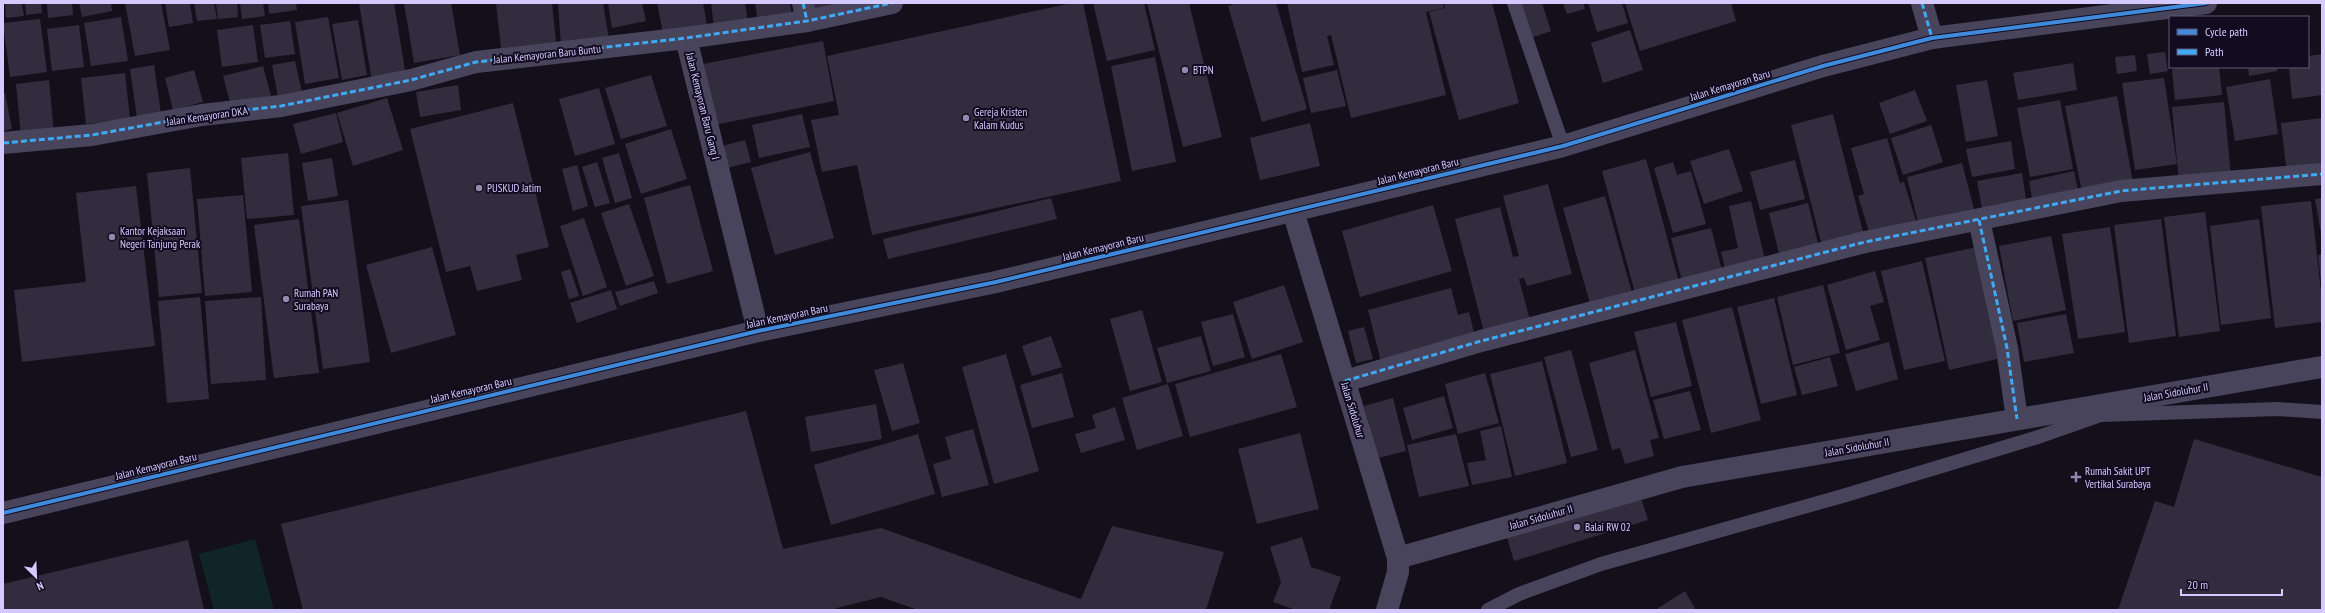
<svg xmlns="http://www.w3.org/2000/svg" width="2325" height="613" font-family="'PT Sans Narrow',sans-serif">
<rect width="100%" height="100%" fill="#13101b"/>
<polygon fill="#102527" points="255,539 274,610 214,610 199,554"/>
<g fill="#312d3e">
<polygon points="5,3 22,3 24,16 6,18"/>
<polygon points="25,3 41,3 42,13 26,15"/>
<polygon points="47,3 72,3 73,15 48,18"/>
<polygon points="79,3 111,3 112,11 82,17"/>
<polygon points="125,3 161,3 170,50 135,56"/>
<polygon points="165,3 190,3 193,23 169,27"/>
<polygon points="194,3 214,3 217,19 197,21"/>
<polygon points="216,3 237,3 238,17 218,19"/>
<polygon points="240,3 263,3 265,16 242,19"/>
<polygon points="268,3 296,3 297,10 269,14"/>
<polygon points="359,3 394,3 406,76 372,82"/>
<polygon points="404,3 451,3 460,55 414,63"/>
<polygon points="496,3 552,3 556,42 501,48"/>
<polygon points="558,3 603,3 609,39 561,45"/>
<polygon points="608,3 642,3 646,21 612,28"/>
<polygon points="657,3 703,3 707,25 663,33"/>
<polygon points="711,3 745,3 748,22 714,27"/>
<polygon points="755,3 790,3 792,17 758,22"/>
<polygon points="808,3 852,3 809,10"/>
<polygon points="1072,3 1083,3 1121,181 872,235 857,165 822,172 811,120 839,115 827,56"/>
<polygon points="1093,3 1144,3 1155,50 1107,61"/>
<polygon points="1147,3 1189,3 1222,137 1183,147"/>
<polygon points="1237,3 1276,3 1307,109 1262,122 1228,6"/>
<polygon points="1287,3 1443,3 1444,8 1426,12 1446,95 1351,118 1331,35 1327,36 1334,65 1302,72"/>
<polygon points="1444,3 1492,3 1519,103 1459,120 1429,12 1445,8"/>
<polygon points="1516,3 1542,3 1551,31 1528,39"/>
<polygon points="1563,3 1583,3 1585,9 1567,14"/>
<polygon points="1588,3 1622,3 1628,23 1597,32"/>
<polygon points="1625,3 1731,3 1736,21 1640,51"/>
<polygon points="121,17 128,61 91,66 84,23"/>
<polygon points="328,17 339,78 305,84 295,22"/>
<polygon points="40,19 47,72 10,77 3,23"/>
<polygon points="358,20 367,75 342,80 332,24"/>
<polygon points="290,21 295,54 265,58 260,25"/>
<polygon points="79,25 84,67 52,71 47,29"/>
<polygon points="253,25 258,62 222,67 217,30"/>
<polygon points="1630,30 1643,70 1603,83 1591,43"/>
<polygon points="823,41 834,101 709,126 698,65"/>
<polygon points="2165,52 2168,71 2150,74 2147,54"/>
<polygon points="2322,54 2322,95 2292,99 2289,67 2308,67 2308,56"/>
<polygon points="2135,55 2137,71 2117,74 2115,57"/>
<polygon points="1155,57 1176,162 1132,171 1111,66"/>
<polygon points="295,61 302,92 278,97 272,65"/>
<polygon points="2073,63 2077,90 2018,100 2013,73"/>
<polygon points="154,65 161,114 137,118 130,69"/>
<polygon points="263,66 271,96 231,106 223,76"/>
<polygon points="2188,67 2219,67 2222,95 2175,100 2172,69"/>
<polygon points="2248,67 2277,67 2277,71 2249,76"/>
<polygon points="194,70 203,102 173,110 165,78"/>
<polygon points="1337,70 1346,106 1311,113 1303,78"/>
<polygon points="125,73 130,119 86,124 81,78"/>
<polygon points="651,75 667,126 621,139 605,88"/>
<polygon points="2164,78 2177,164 2135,170 2122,83"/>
<polygon points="2270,79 2278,134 2235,141 2226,87"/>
<polygon points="49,80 54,133 21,136 16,84"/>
<polygon points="1987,80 1998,136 1966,142 1956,85"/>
<polygon points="458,85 461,110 420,117 416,92"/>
<polygon points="599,88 615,144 575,156 559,99"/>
<polygon points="1915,90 1927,121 1890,134 1879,103"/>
<polygon points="3,93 5,93 12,129 3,131"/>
<polygon points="2117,96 2134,188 2083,198 2065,106"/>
<polygon points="387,98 403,150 353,166 337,113"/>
<polygon points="2060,100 2073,169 2030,177 2017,108"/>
<polygon points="2224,102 2231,177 2179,182 2172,107"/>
<polygon points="513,103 549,247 516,255 522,280 477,291 470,266 446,272 410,129"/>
<polygon points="336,113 343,142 301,154 293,124"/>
<polygon points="802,114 810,147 759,158 752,125"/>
<polygon points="1833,114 1865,240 1823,250 1791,125"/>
<polygon points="2322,118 2322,171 2287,175 2281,123"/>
<polygon points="1310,123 1320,166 1260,180 1250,138"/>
<polygon points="1931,125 1943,162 1903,175 1891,138"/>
<polygon points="671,129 687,179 641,194 625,144"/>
<polygon points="1887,138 1900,183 1904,182 1917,224 1871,238 1858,196 1864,194 1851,148"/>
<polygon points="745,140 751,162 723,169 718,147"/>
<polygon points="2011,141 2015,169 1972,177 1966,149"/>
<polygon points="1729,149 1743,191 1704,204 1690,161"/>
<polygon points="810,152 834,238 775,255 751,168"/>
<polygon points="288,153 294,215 247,219 241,158"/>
<polygon points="619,153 632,198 615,203 602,158"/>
<polygon points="332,158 338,196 308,201 302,163"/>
<polygon points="1646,159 1679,282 1635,293 1602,171"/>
<polygon points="1795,160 1805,199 1760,210 1750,172"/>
<polygon points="597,162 610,203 595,207 582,167"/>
<polygon points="1673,162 1677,175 1691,171 1706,224 1673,233 1654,168"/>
<polygon points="1962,163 1976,217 1920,231 1907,177"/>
<polygon points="577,165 588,206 573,211 562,169"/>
<polygon points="190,168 202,293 159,297 147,173"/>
<polygon points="2074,171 2079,195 2033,204 2029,181"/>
<polygon points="2022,173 2027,206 1983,214 1977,181"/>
<polygon points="1548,184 1572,274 1527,286 1524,278 1519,279 1531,324 1485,336 1455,219 1500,207 1513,257 1519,256 1503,196"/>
<polygon points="690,185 713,271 667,284 644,198"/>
<polygon points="136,186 155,346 22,362 14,290 86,282 76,193"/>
<polygon points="243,195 252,292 205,296 197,199"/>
<polygon points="1605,196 1633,296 1591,307 1563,208"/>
<polygon points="1051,198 1057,219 888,259 883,239"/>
<polygon points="2322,198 2322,234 2321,234 2315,199"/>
<polygon points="348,200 370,362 323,369 301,206"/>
<polygon points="1751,201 1766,264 1726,273 1721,252 1738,248 1729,206"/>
<polygon points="2311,201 2322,301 2322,322 2275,328 2261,206"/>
<polygon points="1808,203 1820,251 1781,262 1769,213"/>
<polygon points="629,204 654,276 626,286 601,213"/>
<polygon points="1433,205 1452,271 1360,297 1342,231"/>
<polygon points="2205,212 2220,331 2179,337 2164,217"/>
<polygon points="584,218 607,287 583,296 560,226"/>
<polygon points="299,219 319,373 274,378 254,225"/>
<polygon points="2161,219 2176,336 2129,343 2114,225"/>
<polygon points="2259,219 2271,318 2221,325 2210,226"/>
<polygon points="2110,227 2125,332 2078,339 2062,234"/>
<polygon points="1711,228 1724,278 1684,289 1671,238"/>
<polygon points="2051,236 2066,310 2013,321 1999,246"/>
<polygon points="1982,246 2006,357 1949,370 1925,258"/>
<polygon points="432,247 456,335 391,353 366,265"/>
<polygon points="2318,255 2322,255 2322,283 2321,283"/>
<polygon points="1922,261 1945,361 1904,370 1881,271"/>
<polygon points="570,269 579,296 569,299 561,272"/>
<polygon points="1875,271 1884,302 1870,306 1880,340 1846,350 1827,285"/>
<polygon points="654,281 658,293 620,306 615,292"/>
<polygon points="1284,285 1303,342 1252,359 1233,302"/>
<polygon points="1823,285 1840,353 1793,365 1777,297"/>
<polygon points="1451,288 1458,315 1469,312 1475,337 1381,362 1368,310"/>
<polygon points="611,290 617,309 577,323 570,303"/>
<polygon points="200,297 209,399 167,403 158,301"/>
<polygon points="261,297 266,380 211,384 205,301"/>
<polygon points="1774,298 1797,395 1761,404 1737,307"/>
<polygon points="1732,307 1761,420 1711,433 1682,320"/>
<polygon points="1142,310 1162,382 1130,391 1110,319"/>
<polygon points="1233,314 1245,357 1213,366 1201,322"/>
<polygon points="2066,314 2074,353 2024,362 2017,323"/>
<polygon points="1676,322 1692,386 1651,397 1634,332"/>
<polygon points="1364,327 1373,359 1356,363 1348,331"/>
<polygon points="1051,336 1062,367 1032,376 1022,346"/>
<polygon points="1201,336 1211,371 1167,383 1157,348"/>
<polygon points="1889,342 1898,379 1856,391 1845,354"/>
<polygon points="1571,350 1598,450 1571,457 1544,357"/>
<polygon points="1635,350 1659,438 1650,440 1654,456 1625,464 1620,448 1612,450 1589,363"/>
<polygon points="1006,354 1039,471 994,484 962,367"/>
<polygon points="1281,354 1297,407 1190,437 1175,384"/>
<polygon points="1830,357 1838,386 1802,395 1794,367"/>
<polygon points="1542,361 1567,463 1515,476 1490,374"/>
<polygon points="903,363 920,423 892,431 874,370"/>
<polygon points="1062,373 1074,417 1032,428 1020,385"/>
<polygon points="1485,373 1499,423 1458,434 1445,384"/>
<polygon points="1168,384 1183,436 1137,450 1122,398"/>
<polygon points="1690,391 1701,430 1664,439 1653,400"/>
<polygon points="1444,396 1453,428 1412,440 1403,408"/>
<polygon points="1393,398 1406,451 1378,458 1364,406"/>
<polygon points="876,404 882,439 811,452 805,417"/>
<polygon points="1115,407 1125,440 1081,453 1075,434 1096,428 1092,415"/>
<polygon points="746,411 783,549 881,528 1081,599 1112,526 1224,552 1206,610 918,610 881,597 829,610 303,610 281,524"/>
<polygon points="1501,426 1512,477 1472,485 1467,463 1486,460 1480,431"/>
<polygon points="973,429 989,485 942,497 933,464 951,459 945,437"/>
<polygon points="1300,433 1319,509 1257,524 1238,449"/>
<polygon points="918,434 935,494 831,525 814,465"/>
<polygon points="1456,434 1469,486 1419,497 1407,445"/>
<polygon points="2194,439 2322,477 2322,610 2118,610 2155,501 2174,507"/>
<polygon points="1640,494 1648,520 1514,561 1506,534"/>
<polygon points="1302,537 1311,567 1341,577 1329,610 1296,610 1273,602 1281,582 1270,547"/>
<polygon points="188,540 204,610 3,610 3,584"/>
<polygon points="1685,591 1696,610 1655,610"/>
</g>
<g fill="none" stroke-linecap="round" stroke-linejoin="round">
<g stroke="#48445c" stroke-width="14">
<polyline points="1514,3 1563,146"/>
<polyline points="1488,610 1519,594 1601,564 1846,495 2038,437 2101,415 2278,409 2322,412"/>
</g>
<g stroke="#48445c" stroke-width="22">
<polyline points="803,3 807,21"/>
<polyline points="1922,3 1932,38"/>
<polyline points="686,38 758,331"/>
<polyline points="3,143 92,135 202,115 281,106 411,80 476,62 686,38 807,21 892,3"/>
<polyline points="1293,211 1398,558 1398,572 1387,610"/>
<polyline points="1979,220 2007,348 2017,419"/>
<polyline points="1345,381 1481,341 1865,242 2121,191 2322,174"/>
<polyline points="1398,558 1682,477 2322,367"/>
</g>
<polyline stroke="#48445c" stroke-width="22" points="3,513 758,331 996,282 1563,146 1823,66 1932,38 2206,3"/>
<g stroke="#3fa9f5" stroke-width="3" stroke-dasharray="6 3" stroke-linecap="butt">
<polyline points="803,3 807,21"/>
<polyline points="1922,3 1932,38"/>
<polyline points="3,143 92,135 202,115 281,106 411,80 476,62 686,38 807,21 892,3"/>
<polyline points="1979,220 2007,348 2017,419"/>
<polyline points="1345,381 1481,341 1865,242 2121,191 2322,174"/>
</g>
<defs>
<polyline id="cycleway" points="3,513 758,331 996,282 1563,146 1823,66 1932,38 2206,3"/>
</defs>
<use href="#cycleway" stroke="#110c1f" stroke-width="6"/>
<use href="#cycleway" stroke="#408adc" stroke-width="4"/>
</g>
<g fill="#9189af" stroke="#110c1f" stroke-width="1.5">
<circle cx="1185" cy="70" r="4"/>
<circle cx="966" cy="118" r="4"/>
<circle cx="479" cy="188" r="4"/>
<circle cx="112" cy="237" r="4"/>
<circle cx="286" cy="299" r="4"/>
<path d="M2074 471h4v4h4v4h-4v4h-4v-4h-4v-4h4z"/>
<circle cx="1577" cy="527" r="4"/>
</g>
<g text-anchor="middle" stroke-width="4" stroke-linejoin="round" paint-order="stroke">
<g font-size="11" fill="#d5caff" stroke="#110c1f">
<text transform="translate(547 54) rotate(-6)" y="4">Jalan Kemayoran Baru Buntu</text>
<text transform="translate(1730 85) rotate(-17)" y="4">Jalan Kemayoran Baru</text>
<text transform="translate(703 106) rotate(76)" y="4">Jalan Kemayoran Baru Gang I</text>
<text transform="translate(207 116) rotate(-8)" y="4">Jalan Kemayoran DKA</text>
<text transform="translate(1418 171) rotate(-14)" y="4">Jalan Kemayoran Baru</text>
<text transform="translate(1103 247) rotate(-14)" y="4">Jalan Kemayoran Baru</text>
<text transform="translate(787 316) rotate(-12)" y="4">Jalan Kemayoran Baru</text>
<text transform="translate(471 390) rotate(-13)" y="4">Jalan Kemayoran Baru</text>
<text transform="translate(2176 392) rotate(-10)" y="4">Jalan Sidoluhur II</text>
<text transform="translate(1353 410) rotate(73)" y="4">Jalan Sidoluhur</text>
<text transform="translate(1857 447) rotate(-10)" y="4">Jalan Sidoluhur II</text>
<text transform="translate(156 466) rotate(-14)" y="4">Jalan Kemayoran Baru</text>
<text transform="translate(1541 517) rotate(-16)" y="4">Jalan Sidoluhur II</text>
</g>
<g font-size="11" fill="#d5caff" stroke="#110c1f" text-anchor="start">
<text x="1193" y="74">BTPN</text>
<text x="974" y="116">Gereja Kristen<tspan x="974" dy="13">Kalam Kudus</tspan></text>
<text x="487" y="192">PUSKUD Jatim</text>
<text x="120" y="235">Kantor Kejaksaan<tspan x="120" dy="13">Negeri Tanjung Perak</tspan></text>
<text x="294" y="297">Rumah PAN<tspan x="294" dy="13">Surabaya</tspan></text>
<text x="2085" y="475">Rumah Sakit UPT<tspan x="2085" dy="13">Vertikal Surabaya</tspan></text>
<text x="1585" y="531">Balai RW 02</text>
</g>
</g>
<rect width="2325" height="613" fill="none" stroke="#d5caff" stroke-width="8"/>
<rect x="2169" y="16" width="140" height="52" fill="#110c1f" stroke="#5f5879"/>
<rect x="2177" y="29" width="20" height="6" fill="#408adc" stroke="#5f5879"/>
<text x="2205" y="36" font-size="12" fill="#d5caff">Cycle path</text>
<rect x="2177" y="49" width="20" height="6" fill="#3fa9f5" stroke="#5f5879"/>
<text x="2205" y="56" font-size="12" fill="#d5caff">Path</text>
<g transform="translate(36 577) rotate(156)" stroke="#110c1f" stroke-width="3" paint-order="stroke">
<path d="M0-3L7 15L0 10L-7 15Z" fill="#d5caff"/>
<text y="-6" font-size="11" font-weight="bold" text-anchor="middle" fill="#d5caff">N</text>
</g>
<path d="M2181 589v6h101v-6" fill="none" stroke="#d5caff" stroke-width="2"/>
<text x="2187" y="589" font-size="12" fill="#d5caff" stroke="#110c1f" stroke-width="3" paint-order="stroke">20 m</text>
</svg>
